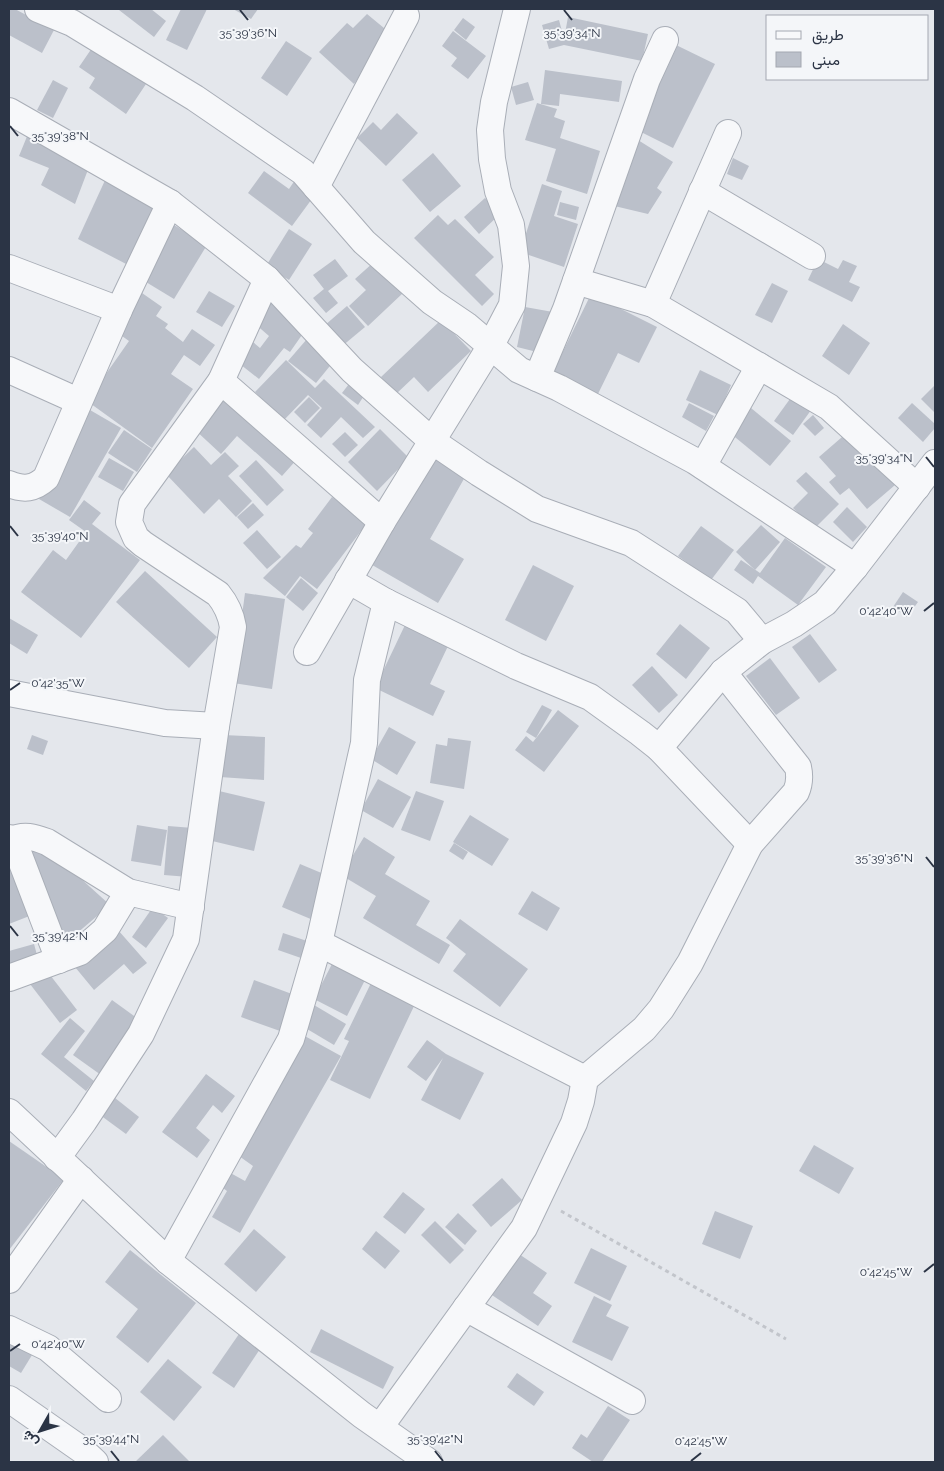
<svg xmlns="http://www.w3.org/2000/svg" width="944" height="1471" font-family="Raleway,Vazirmatn,sans-serif">
<rect width="100%" height="100%" fill="#e4e7ec"/>
<g fill="#bbc0ca">
<polygon points="9,9 15,9 54,30 42,53 9,35"/>
<polygon points="120,9 151,9 166,21 154,37 119,10"/>
<polygon points="181,9 207,9 187,50 166,40"/>
<polygon points="233,9 258,9 251,19"/>
<polygon points="367,14 390,33 354,84 319,52 347,23 353,28"/>
<polygon points="568,17 648,34 642,61 564,45 549,49 542,25 559,20 564,39"/>
<polygon points="463,18 475,27 466,40 454,30"/>
<polygon points="453,31 486,56 468,79 451,66 457,58 442,46"/>
<polygon points="286,41 312,58 287,96 261,78"/>
<polygon points="674,44 715,64 673,148 633,128"/>
<polygon points="92,48 146,84 126,114 89,88 95,78 79,67"/>
<polygon points="545,70 622,81 619,102 560,94 559,106 541,104"/>
<polygon points="53,80 68,88 53,118 37,110"/>
<polygon points="528,82 534,100 516,105 511,87"/>
<polygon points="537,103 557,109 554,117 565,121 560,138 600,151 587,194 546,181 556,149 525,140"/>
<polygon points="397,113 418,133 386,166 357,138 373,122 381,130"/>
<polygon points="28,134 89,167 75,204 41,185 49,168 19,156"/>
<polygon points="638,140 673,162 657,188 662,192 648,214 606,204"/>
<polygon points="433,153 461,186 430,212 402,180"/>
<polygon points="733,158 749,166 742,180 727,174"/>
<polygon points="264,171 289,189 297,177 317,192 292,226 248,193"/>
<polygon points="107,176 157,208 130,266 78,239"/>
<polygon points="542,184 562,191 554,216 578,224 564,267 520,252"/>
<polygon points="485,198 500,214 479,234 464,217"/>
<polygon points="560,202 579,207 576,220 557,215"/>
<polygon points="438,215 448,225 455,219 494,257 475,275 494,294 482,306 414,238"/>
<polygon points="174,225 207,245 174,299 141,279"/>
<polygon points="289,229 312,244 289,280 266,266"/>
<polygon points="335,259 348,276 328,291 338,303 326,313 313,298 324,289 313,275"/>
<polygon points="818,259 838,269 843,260 857,266 849,282 860,287 852,302 808,280"/>
<polygon points="374,262 403,293 368,326 349,306 366,290 355,279"/>
<polygon points="772,283 788,291 772,323 755,315"/>
<polygon points="209,291 235,306 222,327 196,312"/>
<polygon points="142,293 162,307 156,316 168,324 165,328 183,342 192,329 215,345 200,366 184,355 171,374 193,389 152,448 87,401 129,341 115,331"/>
<polygon points="591,294 657,327 639,363 618,353 596,398 551,376"/>
<polygon points="272,298 304,332 290,352 284,348 259,379 231,357 247,337 260,348 269,336 253,322"/>
<polygon points="347,306 365,327 341,347 324,326"/>
<polygon points="525,307 553,312 545,354 517,347"/>
<polygon points="441,320 471,351 428,392 414,377 396,394 381,377"/>
<polygon points="843,324 870,343 849,375 822,356"/>
<polygon points="307,339 334,361 316,383 288,361"/>
<polygon points="286,360 315,388 324,379 375,427 363,438 341,417 321,438 307,425 322,408 308,395 284,420 255,392"/>
<polygon points="700,370 731,385 718,415 686,400"/>
<polygon points="352,380 367,391 358,405 342,393"/>
<polygon points="935,385 935,413 921,399"/>
<polygon points="226,391 299,457 282,476 237,436 221,454 193,428"/>
<polygon points="795,392 814,406 793,435 774,421"/>
<polygon points="309,397 320,408 305,423 294,412"/>
<polygon points="689,403 714,416 706,431 682,417"/>
<polygon points="912,403 935,424 935,428 923,442 898,418"/>
<polygon points="751,408 791,441 770,466 730,433"/>
<polygon points="90,410 121,428 70,517 39,499"/>
<polygon points="813,415 824,428 815,436 803,424"/>
<polygon points="380,429 409,458 377,491 348,462"/>
<polygon points="124,430 152,449 137,472 108,453"/>
<polygon points="849,431 895,485 867,509 849,488 840,495 829,482 836,476 819,457"/>
<polygon points="345,432 358,445 345,457 332,444"/>
<polygon points="194,447 211,465 225,452 239,466 228,476 252,501 236,517 219,499 204,514 166,474"/>
<polygon points="428,455 465,477 430,539 464,559 438,603 367,562"/>
<polygon points="109,458 134,472 123,491 98,477"/>
<polygon points="256,460 284,490 267,506 239,476"/>
<polygon points="806,472 839,504 814,529 793,508 808,493 796,481"/>
<polygon points="332,497 367,523 317,589 300,576 285,596 263,578 296,545 301,548 313,533 308,529"/>
<polygon points="84,500 101,513 92,524 140,560 81,638 21,592 53,550 66,560 86,532 69,520"/>
<polygon points="253,503 264,515 248,529 237,517"/>
<polygon points="847,507 867,527 853,542 833,522"/>
<polygon points="761,525 780,542 755,570 736,552"/>
<polygon points="701,526 734,550 711,580 678,556"/>
<polygon points="257,530 281,557 267,569 243,543"/>
<polygon points="785,538 826,567 798,605 758,576 753,584 734,570 741,560 760,573"/>
<polygon points="533,565 574,586 546,641 505,620"/>
<polygon points="145,571 217,637 189,668 116,602"/>
<polygon points="301,578 318,593 303,611 286,597"/>
<polygon points="903,592 918,602 907,617 893,607"/>
<polygon points="245,593 285,599 272,689 233,683"/>
<polygon points="9,618 38,635 27,654 9,643"/>
<polygon points="680,624 710,648 686,679 656,654"/>
<polygon points="405,625 448,646 430,684 445,691 433,716 375,688"/>
<polygon points="810,634 837,670 819,683 792,647"/>
<polygon points="770,658 800,698 776,715 746,676"/>
<polygon points="652,666 678,695 659,713 632,685"/>
<polygon points="542,705 552,710 536,738 526,732"/>
<polygon points="558,710 579,726 544,772 515,750 526,736 533,742"/>
<polygon points="389,727 416,742 397,775 371,759"/>
<polygon points="32,735 48,741 43,755 27,749"/>
<polygon points="223,735 265,737 264,780 220,777"/>
<polygon points="448,738 471,741 464,789 430,783 436,744 447,746"/>
<polygon points="378,779 411,797 393,828 361,810"/>
<polygon points="219,791 265,802 254,851 208,840"/>
<polygon points="416,791 444,801 430,841 401,830"/>
<polygon points="470,815 509,839 492,866 453,842"/>
<polygon points="137,825 167,830 161,866 131,861"/>
<polygon points="168,826 193,828 189,877 164,875"/>
<polygon points="364,837 395,857 385,874 430,901 416,925 450,945 439,964 363,918 376,896 341,875"/>
<polygon points="454,843 468,852 463,860 449,851"/>
<polygon points="33,846 48,849 110,905 62,946 23,861"/>
<polygon points="300,864 331,877 313,920 282,907"/>
<polygon points="9,870 11,870 32,915 9,924"/>
<polygon points="532,891 560,908 547,931 518,914"/>
<polygon points="153,907 168,918 146,948 132,937"/>
<polygon points="460,919 528,969 500,1007 453,971 466,954 446,938"/>
<polygon points="118,930 147,963 133,974 124,964 94,990 75,967"/>
<polygon points="283,933 307,941 301,958 278,950"/>
<polygon points="34,944 37,955 9,966 9,951"/>
<polygon points="334,960 367,976 347,1016 314,999"/>
<polygon points="47,971 77,1010 60,1023 30,984"/>
<polygon points="254,980 292,994 280,1031 241,1017"/>
<polygon points="371,983 415,1004 370,1099 330,1080 349,1041 344,1039"/>
<polygon points="112,1000 141,1021 101,1075 73,1055"/>
<polygon points="314,1005 346,1024 334,1045 302,1026"/>
<polygon points="70,1018 85,1031 64,1057 94,1081 86,1091 41,1054"/>
<polygon points="303,1035 341,1056 240,1233 212,1217 227,1191 215,1182 225,1170 245,1181 253,1166 232,1151"/>
<polygon points="427,1040 446,1054 484,1073 460,1120 421,1100 443,1058 426,1081 407,1067"/>
<polygon points="206,1074 235,1096 222,1113 213,1105 196,1128 210,1140 197,1158 162,1132"/>
<polygon points="110,1094 139,1117 126,1134 96,1112"/>
<polygon points="9,1141 64,1179 9,1250"/>
<polygon points="814,1145 854,1168 839,1194 799,1171"/>
<polygon points="502,1178 522,1200 491,1227 472,1205"/>
<polygon points="403,1192 425,1209 405,1234 383,1217"/>
<polygon points="715,1211 753,1226 740,1259 702,1244"/>
<polygon points="458,1213 477,1231 465,1245 445,1227"/>
<polygon points="435,1221 464,1250 450,1264 421,1235"/>
<polygon points="254,1229 286,1257 256,1292 224,1264"/>
<polygon points="376,1231 400,1251 385,1269 362,1249"/>
<polygon points="591,1248 627,1266 610,1301 574,1283"/>
<polygon points="130,1250 196,1303 148,1363 116,1337 138,1309 105,1282"/>
<polygon points="516,1252 547,1273 533,1293 552,1306 538,1326 489,1293"/>
<polygon points="594,1296 612,1305 606,1316 629,1327 612,1361 572,1342"/>
<polygon points="321,1329 394,1367 383,1389 310,1352"/>
<polygon points="239,1334 260,1349 234,1388 212,1373"/>
<polygon points="9,1340 32,1355 21,1373 9,1366"/>
<polygon points="168,1359 202,1387 174,1421 140,1392"/>
<polygon points="517,1373 544,1392 534,1406 507,1387"/>
<polygon points="608,1406 630,1420 602,1462 593,1462 572,1448 581,1434 587,1438"/>
<polygon points="163,1435 190,1462 135,1462"/>
</g>
<g fill="none" stroke-linecap="round" stroke-linejoin="round">
<defs>
<g id="minor">
<polyline points="38,9 72,23 195,98 303,172 364,242 432,302 466,325 519,370 559,388 695,461 855,567"/>
<polyline points="9,111 170,203 267,279 352,370 432,441 479,473 537,509 631,543 737,611 762,641"/>
<polyline points="316,187 406,16"/>
<polyline points="702,191 812,256"/>
<polyline points="9,268 119,310"/>
<polyline points="576,281 653,304 829,407 917,487"/>
<polyline points="653,304 728,133"/>
<polyline points="9,370 78,401"/>
<polyline points="537,378 566,309 647,79 665,40"/>
<polyline points="221,381 382,522"/>
<polyline points="703,466 759,366"/>
<path d="M 9,484 C 24,490 34,489 46,478 L 119,310 L 170,203"/>
<polyline points="348,580 386,602 516,666 590,697 640,733 659,748 750,844"/>
<polyline points="307,652 382,522 490,347 512,305 516,266 511,225 498,191 492,159 490,130 494,102 517,9"/>
<polyline points="9,693 165,723 216,726"/>
<polyline points="659,748 723,672 762,641 794,624 825,603 855,567 935,463"/>
<polyline points="9,838 14,845 19,855 59,960"/>
<path d="M 11,840 C 24,834 34,837 47,842 L 128,892 L 191,907"/>
<polyline points="319,943 585,1079"/>
<polyline points="9,978 80,952 105,930 128,892"/>
<polyline points="9,1112 168,1261 362,1415 429,1462"/>
<path d="M 57,1158 L 84,1121 L 141,1034 L 186,939 L 216,726 L 233,627 C 231,614 227,605 218,594 L 143,544 L 136,538 L 129,522 L 132,504 L 137,497 L 221,381 L 267,279"/>
<polyline points="168,1261 291,1039 319,943 364,743 367,680 386,602"/>
<polyline points="9,1280 81,1179"/>
<polyline points="466,1308 632,1401"/>
<polyline points="9,1329 48,1348 108,1399"/>
<polyline points="9,1399 82,1450 95,1462"/>
<path d="M 380,1427 L 524,1228 L 574,1123 L 581,1101 L 585,1079 L 644,1029 L 661,1009 L 690,963 L 750,844 L 796,792 C 800,783 800,776 798,767 L 723,672"/>
</g>
</defs>
<use href="#minor" stroke="#a9aeb7" stroke-width="28"/>
<polyline stroke="#c2c5cb" stroke-width="3" stroke-dasharray="4 4" stroke-linecap="butt" points="561,1211 786,1339"/>
<use href="#minor" stroke="#f7f8fa" stroke-width="26"/>
</g>
<path fill="none" stroke="#2b3445" stroke-width="2" d="M 240,10 L 248,20M 564,10 L 572,20M 10,126 L 18,136M 926,457 L 934,467M 10,526 L 18,536M 924,611 L 934,603M 10,690 L 20,683M 926,857 L 934,867M 10,926 L 18,936M 924,1272 L 934,1264M 10,1351 L 20,1344M 111,1451 L 119,1461M 435,1451 L 443,1461M 691,1461 L 701,1453"/>
<g font-size="12" text-anchor="middle" fill="#2b3445" stroke="#f4f6f9" stroke-width="4" stroke-linejoin="round" paint-order="stroke">
<text x="248" y="37">35°39'36"N</text>
<text x="572" y="37">35°39'34"N</text>
<text x="60" y="140">35°39'38"N</text>
<text x="884" y="462">35°39'34"N</text>
<text x="60" y="540">35°39'40"N</text>
<text x="886" y="615">0°42'40"W</text>
<text x="58" y="687">0°42'35"W</text>
<text x="884" y="862">35°39'36"N</text>
<text x="60" y="940">35°39'42"N</text>
<text x="886" y="1276">0°42'45"W</text>
<text x="58" y="1348">0°42'40"W</text>
<text x="111" y="1443">35°39'44"N</text>
<text x="435" y="1443">35°39'42"N</text>
<text x="701" y="1445">0°42'45"W</text>
</g>
<rect width="944" height="1471" fill="none" stroke="#2b3445" stroke-width="20"/>
<rect x="766" y="15" width="162" height="65" fill="#f4f6f9" stroke="#a4a8b1"/>
<rect x="776" y="31" width="25" height="8" fill="#f7f8fa" stroke="#a4a8b1"/>
<text x="812" y="40" font-size="15" fill="#2b3445">طريق</text>
<rect x="776" y="52" width="25" height="15" fill="#bbc0ca" stroke="#a4a8b1"/>
<text x="812" y="65" font-size="15" fill="#2b3445">مبنى</text>
<g transform="translate(40 1431) rotate(231)" stroke="#f4f6f9" stroke-width="4" paint-order="stroke">
<path d="M0-4L9 19L0 12L-9 19Z" fill="#2b3445"/>
<text y="-8" font-size="14" font-weight="bold" text-anchor="middle" fill="#2b3445">ش</text>
</g>
</svg>
